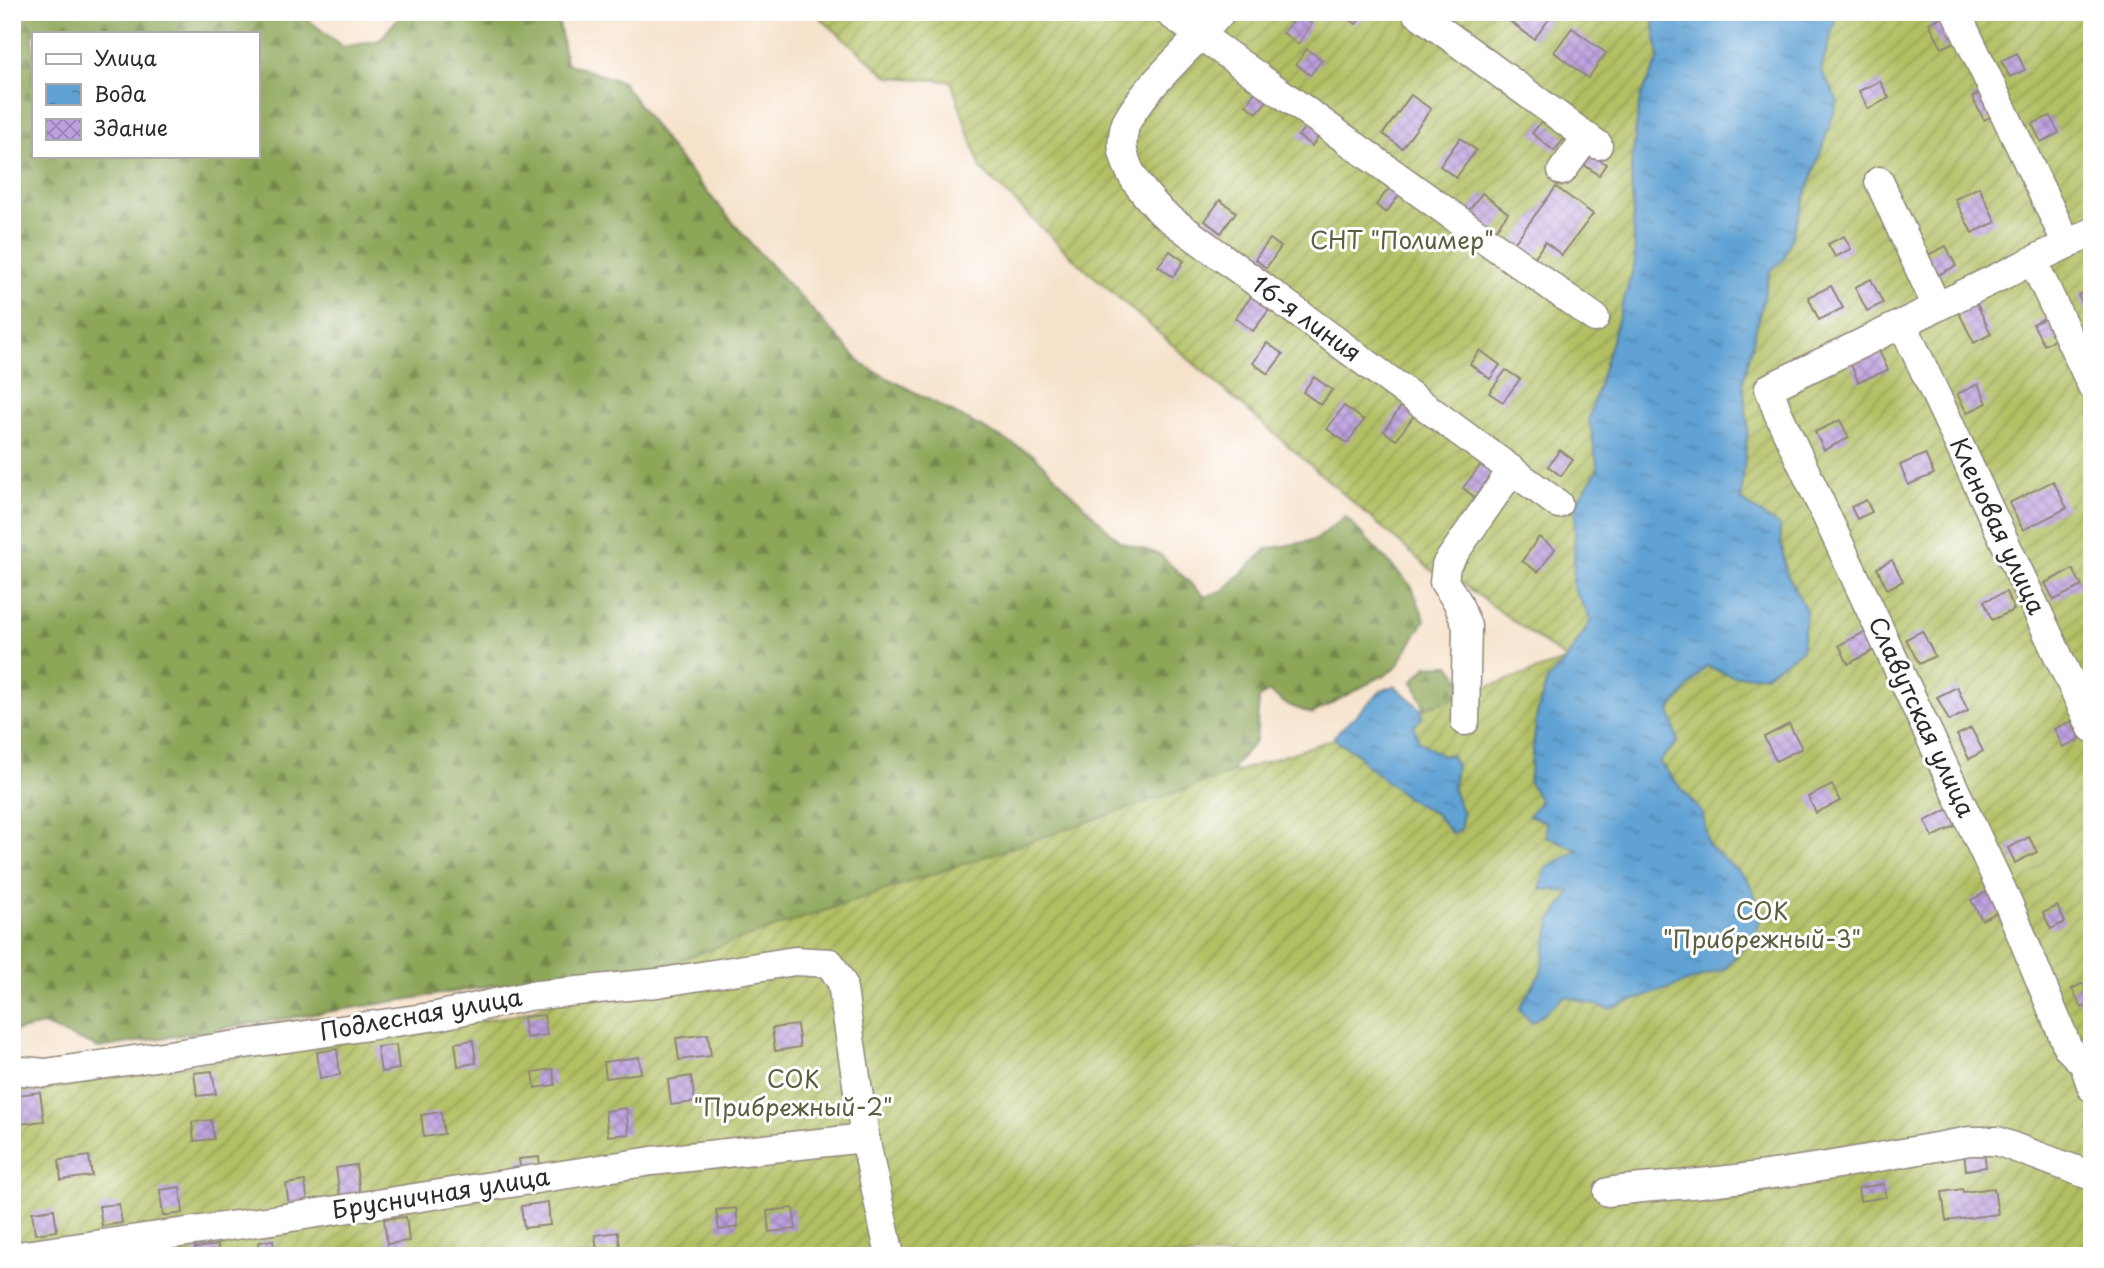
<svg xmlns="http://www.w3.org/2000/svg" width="2104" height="1268" font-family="'Playpen Sans',sans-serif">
<defs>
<pattern id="forest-firs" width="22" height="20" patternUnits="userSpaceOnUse" patternTransform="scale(1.75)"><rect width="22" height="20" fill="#8da659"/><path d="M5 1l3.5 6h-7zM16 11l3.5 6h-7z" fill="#73874a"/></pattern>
<pattern id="garden-furrows" width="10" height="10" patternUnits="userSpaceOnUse" patternTransform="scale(1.75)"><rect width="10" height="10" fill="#b2c063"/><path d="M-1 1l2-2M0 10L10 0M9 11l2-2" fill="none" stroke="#919c52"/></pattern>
<pattern id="water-ripples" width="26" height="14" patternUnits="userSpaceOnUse" patternTransform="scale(1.75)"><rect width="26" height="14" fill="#60a2d4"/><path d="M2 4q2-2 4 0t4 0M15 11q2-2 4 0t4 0" fill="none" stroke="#4f84ac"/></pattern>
<pattern id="building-cross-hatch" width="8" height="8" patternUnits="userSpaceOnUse" patternTransform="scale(1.75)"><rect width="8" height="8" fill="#bda0df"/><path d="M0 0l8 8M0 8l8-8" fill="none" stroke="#9a83b5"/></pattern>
</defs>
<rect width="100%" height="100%" fill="#fff"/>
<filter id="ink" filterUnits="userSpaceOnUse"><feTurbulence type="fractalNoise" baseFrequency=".0143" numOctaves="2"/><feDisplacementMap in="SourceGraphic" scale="14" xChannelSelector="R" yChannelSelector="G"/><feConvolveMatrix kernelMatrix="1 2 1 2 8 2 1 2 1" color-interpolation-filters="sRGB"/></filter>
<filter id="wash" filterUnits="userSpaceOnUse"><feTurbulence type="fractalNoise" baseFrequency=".00686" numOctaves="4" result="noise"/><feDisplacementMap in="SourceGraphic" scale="28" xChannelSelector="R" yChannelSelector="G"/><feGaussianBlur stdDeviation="1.57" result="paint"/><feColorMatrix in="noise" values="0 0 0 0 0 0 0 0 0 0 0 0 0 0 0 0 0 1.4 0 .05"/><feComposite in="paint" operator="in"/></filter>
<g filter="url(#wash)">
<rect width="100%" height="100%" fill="#f6e2ca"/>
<g fill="url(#forest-firs)" stroke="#5c6842" stroke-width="2" fill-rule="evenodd">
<path d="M 12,12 L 298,12 L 343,47 L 380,40 L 403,12 L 557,12 L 566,63 L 622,82 L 674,153 L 752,245 L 863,365 L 1034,455 L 1120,542 L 1159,554 L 1205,597 L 1224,590 L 1267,549 L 1316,540 L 1345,516 L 1412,587 L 1425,620 L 1395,669 L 1312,714 L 1286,704 L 1269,692 L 1259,698 L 1256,740 L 1234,766 L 1171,1256 L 663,972 L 566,974 L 99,1048 L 43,1025 L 12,1032 ZM 33,33 L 257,33 L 257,156 L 33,156 Z"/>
<polygon points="1450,665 1463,683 1459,717 1427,713 1413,681 1427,666"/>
</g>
<polygon fill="url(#garden-furrows)" stroke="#6e7647" stroke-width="2" points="813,12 2092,12 2092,1256 12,1256 12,1092 516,1015 1567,660 1449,574 1432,571 1074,259 981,169 951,81 889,77"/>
<g fill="url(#water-ripples)" stroke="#466680" stroke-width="2">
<polygon points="1652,12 1843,12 1836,17 1821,70 1838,101 1784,259 1770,271 1743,383 1748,427 1741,500 1779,526 1786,572 1806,610 1802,650 1765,675 1733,676 1706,666 1670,710 1678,742 1659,762 1703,814 1708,845 1748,880 1762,911 1757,930 1725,969 1609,1009 1565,996 1532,1023 1519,1009 1541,972 1551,921 1571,892 1540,889 1546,868 1578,850 1546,836 1546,822 1529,815 1540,801 1529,782 1537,714 1547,680 1567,659 1591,620 1573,587 1576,503 1598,469 1589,418 1635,262 1631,168 1640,97 1659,59"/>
<polygon points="1395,686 1421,709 1423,717 1414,726 1419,741 1442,756 1451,754 1456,765 1453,790 1463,814 1460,830 1452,834 1436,814 1413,802 1380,776 1363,762 1356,752 1339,743 1334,736 1381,691"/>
</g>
<g id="blocks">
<g fill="url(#building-cross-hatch)">
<polygon points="1339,12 1365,12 1356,24"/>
<polygon points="1514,12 1543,12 1550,18 1534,39 1508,20"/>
<polygon points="1298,14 1312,24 1298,44 1283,33"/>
<polygon points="1947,14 1960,40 1942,48 1929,23"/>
<polygon points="1572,28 1606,53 1588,78 1554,52"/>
<polygon points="1307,49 1322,60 1310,75 1296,64"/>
<polygon points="2017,53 2025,70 2010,77 2001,61"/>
<polygon points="1880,81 1889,98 1868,109 1859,91"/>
<polygon points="1258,88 1270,97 1257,113 1246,105"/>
<polygon points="1983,91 1995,115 1984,120 1972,97"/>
<polygon points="1411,95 1431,109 1402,148 1383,134"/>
<polygon points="2050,116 2059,133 2041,142 2032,124"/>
<polygon points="1543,120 1565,138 1554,151 1532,133"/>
<polygon points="1309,122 1322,131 1312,146 1298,136"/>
<polygon points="1460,138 1476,150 1456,178 1440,166"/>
<polygon points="1590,154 1606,164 1599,175 1583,164"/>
<polygon points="1392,184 1402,191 1386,213 1376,205"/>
<polygon points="1556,187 1593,214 1562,255 1545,242 1532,261 1512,246"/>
<polygon points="1979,187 1996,222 1972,233 1955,199"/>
<polygon points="1482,193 1508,213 1493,233 1467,213"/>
<polygon points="1220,200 1236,212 1221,233 1205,221"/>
<polygon points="1844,236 1851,249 1835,257 1828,244"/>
<polygon points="1270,239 1281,247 1266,268 1255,259"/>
<polygon points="1946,246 1956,266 1938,275 1928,255"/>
<polygon points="1170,251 1184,261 1173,277 1158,266"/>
<polygon points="1871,279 1883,303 1867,311 1855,287"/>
<polygon points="1831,286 1843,308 1819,320 1808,297"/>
<polygon points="2092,289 2092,322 2078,295"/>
<polygon points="1254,293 1272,306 1253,331 1235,318"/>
<polygon points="1976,302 1991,334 1974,343 1958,311"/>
<polygon points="2047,317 2058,338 2044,345 2033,324"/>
<polygon points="1267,343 1283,354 1268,374 1253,363"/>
<polygon points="1480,350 1500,365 1490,379 1470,364"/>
<polygon points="1879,350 1888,370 1858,382 1850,362"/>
<polygon points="1506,370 1520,379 1503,402 1489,393"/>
<polygon points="1314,377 1332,390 1321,405 1303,392"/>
<polygon points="1978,384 1987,403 1967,413 1957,394"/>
<polygon points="1402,405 1415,414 1396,440 1384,431"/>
<polygon points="1344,406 1364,420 1347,443 1327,429"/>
<polygon points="1840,420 1849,438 1824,450 1815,432"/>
<polygon points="1560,450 1573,460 1561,476 1548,466"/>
<polygon points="1925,454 1934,474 1908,485 1900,465"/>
<polygon points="1485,459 1500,471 1478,500 1463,488"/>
<polygon points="2053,481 2067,508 2023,530 2009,503"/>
<polygon points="1866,500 1872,512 1857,519 1851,507"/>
<polygon points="1539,537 1555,549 1538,572 1522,561"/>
<polygon points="1892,560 1903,581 1887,589 1877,568"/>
<polygon points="2073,569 2082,586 2054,600 2045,583"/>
<polygon points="2006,592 2014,610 1992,620 1984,601"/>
<polygon points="1867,631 1876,649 1848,664 1839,645"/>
<polygon points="1922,631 1935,656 1919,664 1906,639"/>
<polygon points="1957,687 1968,711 1949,721 1937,697"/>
<polygon points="2071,721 2080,739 2063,747 2054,729"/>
<polygon points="1789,724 1802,748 1776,761 1764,737"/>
<polygon points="1971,728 1983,751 1969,759 1957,735"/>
<polygon points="1832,785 1840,801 1816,813 1808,797"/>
<polygon points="1951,808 1959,824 1933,837 1925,821"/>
<polygon points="2029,837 2037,852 2015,863 2008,848"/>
<polygon points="1992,889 2002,910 1982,920 1971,900"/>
<polygon points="2057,906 2065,922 2051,929 2043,913"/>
<polygon points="2083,983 2092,1003 2082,1008 2072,989"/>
<polygon points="544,1015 547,1035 526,1038 523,1017"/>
<polygon points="797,1025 800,1047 775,1051 772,1028"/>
<polygon points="708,1034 711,1056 679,1060 676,1038"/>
<polygon points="473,1040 476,1063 458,1066 455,1043"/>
<polygon points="396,1045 399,1069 381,1072 377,1047"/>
<polygon points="337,1049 340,1075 320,1078 317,1052"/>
<polygon points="639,1057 641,1073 606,1078 604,1062"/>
<polygon points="553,1069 555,1085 535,1088 533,1072"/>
<polygon points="212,1071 216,1094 197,1096 194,1073"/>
<polygon points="691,1076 695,1102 671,1105 668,1080"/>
<polygon points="40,1092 44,1121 21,1124 17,1095"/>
<polygon points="626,1108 629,1134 608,1136 605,1111"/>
<polygon points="441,1112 444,1134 424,1137 421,1115"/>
<polygon points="211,1120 214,1139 194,1141 192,1122"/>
<polygon points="1984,1151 1986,1167 1966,1170 1964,1153"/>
<polygon points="89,1156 92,1176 61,1180 59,1160"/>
<polygon points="539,1157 541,1173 521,1175 519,1159"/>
<polygon points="356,1165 360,1193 340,1196 336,1168"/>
<polygon points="305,1181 308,1205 289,1207 286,1184"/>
<polygon points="1884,1184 1886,1197 1860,1201 1858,1188"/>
<polygon points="180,1187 183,1213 163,1216 160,1190"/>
<polygon points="1994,1188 1998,1214 1946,1221 1942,1192 1962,1189 1963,1192"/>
<polygon points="548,1202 550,1225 524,1228 521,1206"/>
<polygon points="119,1204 122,1223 102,1226 99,1206"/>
<polygon points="736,1208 738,1227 719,1230 716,1210"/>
<polygon points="793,1208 796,1229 769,1232 767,1211"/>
<polygon points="54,1209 57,1231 35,1234 32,1212"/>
<polygon points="406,1217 409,1241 387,1244 384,1219"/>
<polygon points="618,1232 620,1247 597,1251 595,1235"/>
<polygon points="273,1240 275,1256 261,1256 259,1242"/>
<polygon points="218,1245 219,1256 196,1256 195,1248"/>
</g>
</g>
</g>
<g filter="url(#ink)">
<use href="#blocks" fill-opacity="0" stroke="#90867a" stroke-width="2"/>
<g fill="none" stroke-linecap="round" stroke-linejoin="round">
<defs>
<g id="minor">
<polyline points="1168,12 1595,318"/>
<path d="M 1221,12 C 1193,46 1145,86 1126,123 C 1123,131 1121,147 1124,155 C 1130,179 1146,195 1162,213 L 1558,504"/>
<polyline points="1416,12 1598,145"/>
<polyline points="1956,12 2067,244"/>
<polyline points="1562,171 1587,137"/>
<polyline points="1879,181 1937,307"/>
<polyline points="2092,232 1769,388 1778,413 2009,905 2068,1048 2084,1064 2092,1088"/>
<polyline points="2033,261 2092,386"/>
<polyline points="1903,325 2092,728"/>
<polyline points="1465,721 1467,626 1457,601 1444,582 1446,565 1512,470"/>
<polyline points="12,1070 45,1073 437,1016 528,996 657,983 795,961 830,963 842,983 865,1138 890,1256"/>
<path d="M 1608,1192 C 1642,1187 1675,1186 1709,1182 C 1797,1173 1883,1156 1970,1141 L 1997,1141 L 2092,1176"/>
<polyline points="17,1256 279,1219 652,1161 865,1138"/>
</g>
</defs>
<use href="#minor" stroke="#90867a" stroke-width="31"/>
<use href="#minor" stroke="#fff" stroke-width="28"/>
</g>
</g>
<g text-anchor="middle" stroke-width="6" stroke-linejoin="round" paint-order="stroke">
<g font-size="24" fill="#5a5f3f" stroke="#fff">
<text x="1402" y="249">СНТ "Полимер"</text>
<text x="1762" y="920">СОК<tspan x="1762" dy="28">"Прибрежный-3"</tspan></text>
<text x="793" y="1088">СОК<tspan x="793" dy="28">"Прибрежный-2"</tspan></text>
</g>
<g font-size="24" fill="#2b2b2b" stroke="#fff">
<text transform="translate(1306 319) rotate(36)" y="8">16-я линия</text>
<text transform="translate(1997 526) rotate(65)" y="8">Кленовая улица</text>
<text transform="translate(1921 717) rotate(65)" y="8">Славутская улица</text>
<text transform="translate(421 1015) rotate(-10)" y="8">Подлесная улица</text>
<text transform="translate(441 1194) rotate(-9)" y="8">Брусничная улица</text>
</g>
</g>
<rect width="2104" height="1268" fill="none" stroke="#fff" stroke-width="42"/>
<rect x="32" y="32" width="228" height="126" fill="#ffffff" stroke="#aaaaaa" stroke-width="2"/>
<rect x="46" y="54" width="35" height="10" fill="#ffffff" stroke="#aaaaaa" stroke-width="2"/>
<text x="94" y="66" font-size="21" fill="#2b2b2b">Улица</text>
<rect x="46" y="84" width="35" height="21" fill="url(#water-ripples)" stroke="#aaaaaa" stroke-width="2"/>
<text x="94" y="102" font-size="21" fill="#2b2b2b">Вода</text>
<rect x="46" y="119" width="35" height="21" fill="url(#building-cross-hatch)" stroke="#aaaaaa" stroke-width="2"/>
<text x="94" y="136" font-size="21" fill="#2b2b2b">Здание</text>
</svg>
